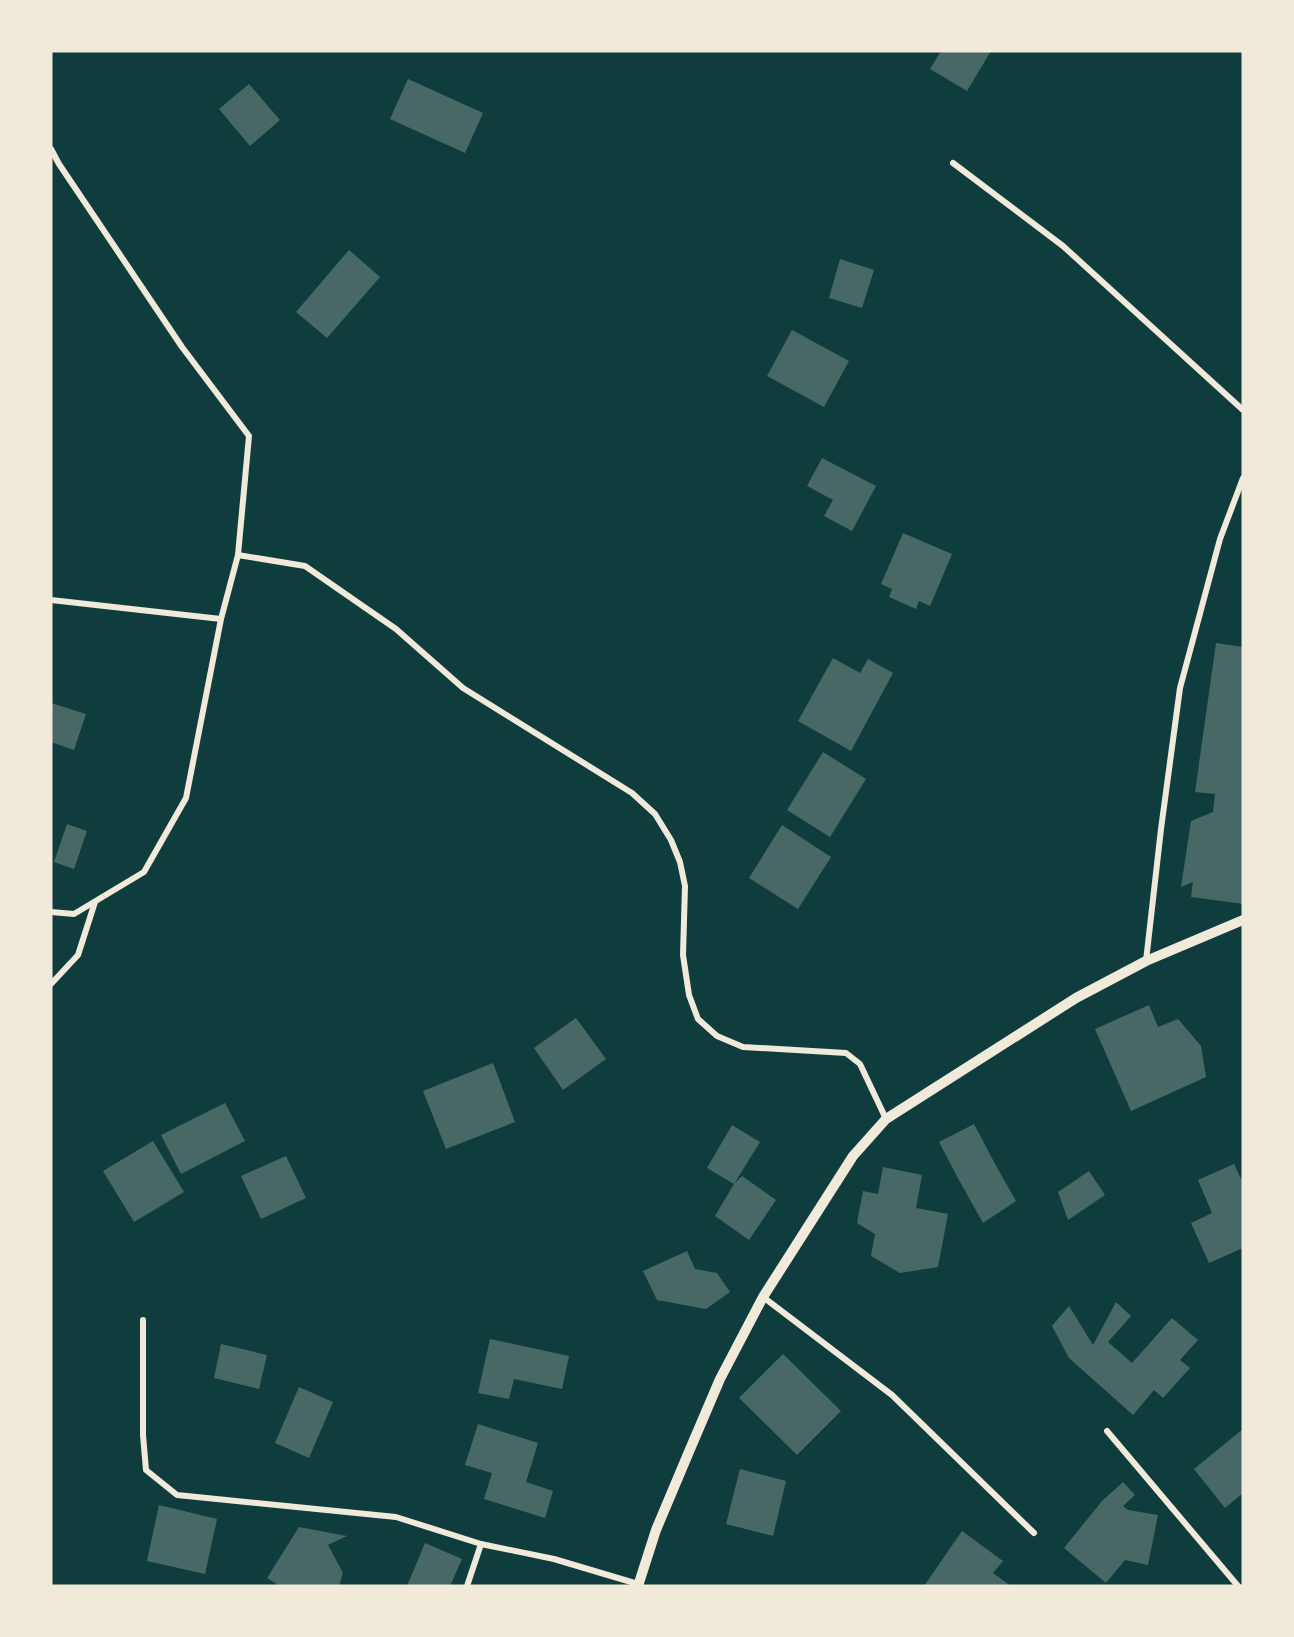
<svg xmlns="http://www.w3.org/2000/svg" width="1294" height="1637" font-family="'Fira Sans',sans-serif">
<rect width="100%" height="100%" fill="#0f3d3e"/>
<g fill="#486865">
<polygon points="941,51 991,51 967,91 930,69"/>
<polygon points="408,79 483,113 465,153 390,119"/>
<polygon points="249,84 280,120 250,146 219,109"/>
<polygon points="349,250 380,277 327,338 296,312"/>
<polygon points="840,259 874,270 862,308 829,298"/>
<polygon points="792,330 849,361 824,407 767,376"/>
<polygon points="822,458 876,486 852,531 824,516 833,500 807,486"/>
<polygon points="903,533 952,554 930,606 919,601 916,609 889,597 892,589 881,584"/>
<polygon points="1216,643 1243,647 1243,904 1191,897 1193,882 1181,887 1191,821 1213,812 1215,794 1195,792"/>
<polygon points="833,658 860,673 868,659 893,673 851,751 798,721"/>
<polygon points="51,703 86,714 74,750 51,742"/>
<polygon points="823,752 866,779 830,837 787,810"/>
<polygon points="67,824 87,831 74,869 54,862"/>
<polygon points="782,825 831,857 798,909 749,878"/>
<polygon points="1149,1005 1158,1027 1178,1019 1201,1046 1206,1077 1131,1111 1095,1029"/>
<polygon points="576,1018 606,1059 563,1090 534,1048"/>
<polygon points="493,1063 515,1122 446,1149 423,1091"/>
<polygon points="225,1103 245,1141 181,1174 161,1135"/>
<polygon points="974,1124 994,1162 1016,1201 983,1223 959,1180 939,1142"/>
<polygon points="732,1125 760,1142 734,1184 742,1176 776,1200 749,1240 715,1216 734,1184 707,1168"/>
<polygon points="153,1141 184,1192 134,1222 103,1171"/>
<polygon points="286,1156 306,1198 261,1219 241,1176"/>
<polygon points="1234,1164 1243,1183 1243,1248 1209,1263 1191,1223 1212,1213 1198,1180"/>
<polygon points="883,1167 922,1175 916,1208 948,1214 938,1267 900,1273 871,1256 875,1234 857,1223 863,1191 878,1194"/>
<polygon points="1089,1171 1105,1195 1068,1220 1058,1192"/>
<polygon points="687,1251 695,1269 717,1273 730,1292 706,1309 657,1300 643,1271"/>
<polygon points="1116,1302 1131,1316 1108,1342 1132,1363 1172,1318 1198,1340 1180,1360 1190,1368 1163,1398 1154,1390 1133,1415 1069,1358 1052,1326 1069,1306 1093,1345"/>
<polygon points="490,1339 569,1356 562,1389 514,1379 509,1399 478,1393"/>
<polygon points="221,1344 267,1355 259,1389 214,1378"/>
<polygon points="783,1354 841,1411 797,1455 739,1398"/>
<polygon points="299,1387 333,1402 309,1458 275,1443"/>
<polygon points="478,1424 538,1443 526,1482 553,1491 545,1518 484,1499 492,1473 465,1465"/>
<polygon points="1243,1429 1243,1493 1225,1508 1194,1469"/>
<polygon points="740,1469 786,1481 773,1536 726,1524"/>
<polygon points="1123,1482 1135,1495 1123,1506 1128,1510 1158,1515 1148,1565 1125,1560 1106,1583 1064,1548 1102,1501"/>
<polygon points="159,1505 217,1519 205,1574 147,1561"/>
<polygon points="299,1527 347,1536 328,1545 343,1573 339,1586 280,1586 267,1578"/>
<polygon points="962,1531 1003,1561 993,1573 1011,1586 924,1586"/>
<polygon points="425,1543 462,1559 450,1586 407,1586"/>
</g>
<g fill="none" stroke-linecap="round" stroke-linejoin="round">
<g stroke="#f1e9da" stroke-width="6">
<polyline points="51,149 59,164 182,347 249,436 238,555 221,619 51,600"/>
<polyline points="953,163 1063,246 1243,410"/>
<polyline points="238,555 305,566 396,629 463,688 632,793 655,814 671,840 680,862 685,886 683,955 689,995 698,1019 717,1036 743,1047 846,1053 860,1064 886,1119"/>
<polyline points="51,912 74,914 144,872 186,798 221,619"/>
<polyline points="1146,961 1161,829 1180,688 1220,539 1243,478"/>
<polyline points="51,984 78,955 95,902"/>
<polyline points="763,1297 892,1395 1034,1533"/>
<polyline points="143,1320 143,1435 146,1470 177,1495 396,1517 481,1544 554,1559 638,1584"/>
<polyline points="1107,1431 1238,1586"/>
<polyline points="467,1586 481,1544"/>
</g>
<polyline stroke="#f1e9da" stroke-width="10" points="638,1586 656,1530 688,1454 720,1379 763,1297 853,1156 886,1119 1076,998 1146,961 1243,920"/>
</g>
<rect width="1294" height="1637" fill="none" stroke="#f1e9da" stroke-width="105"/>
</svg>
